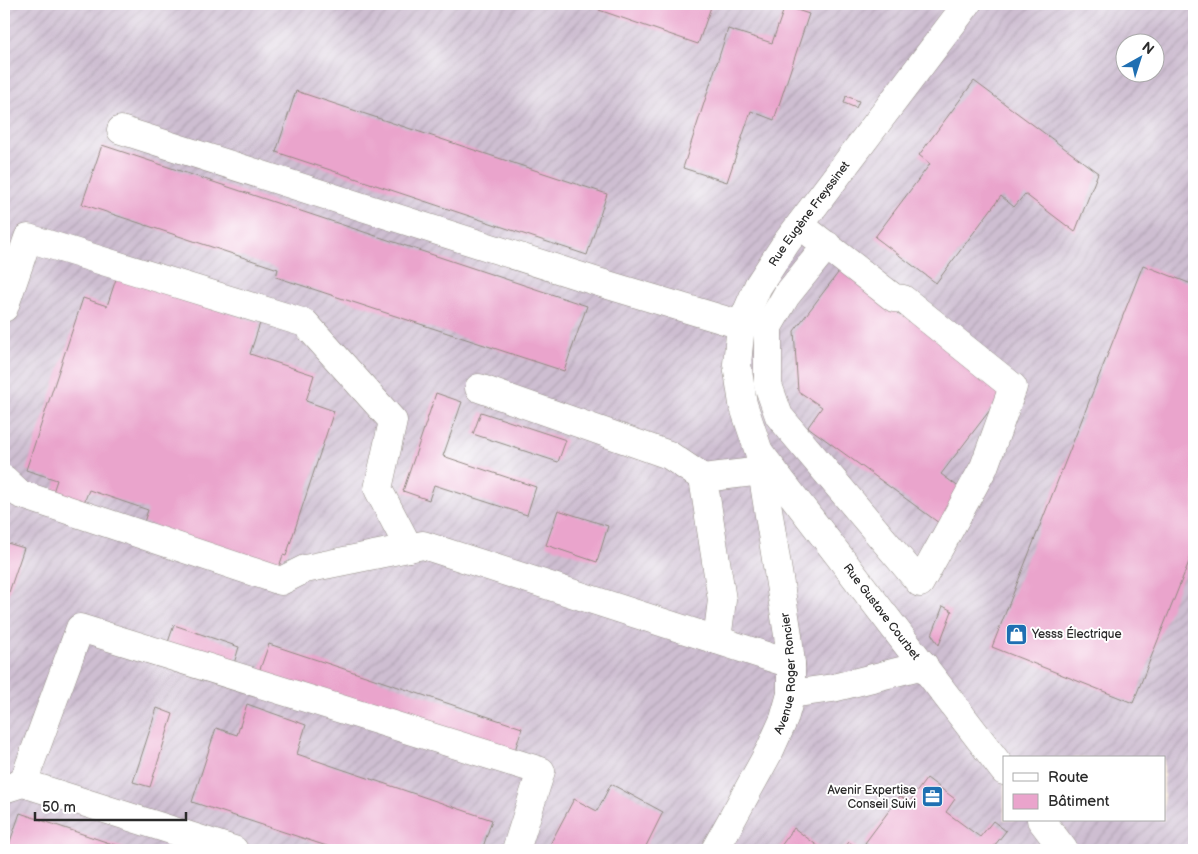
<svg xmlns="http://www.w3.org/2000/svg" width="1198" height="854" font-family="'Balsamiq Sans',sans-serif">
<defs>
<pattern id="industrial-furrows" width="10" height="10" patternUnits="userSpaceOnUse" patternTransform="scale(1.25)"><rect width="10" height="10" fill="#cebed1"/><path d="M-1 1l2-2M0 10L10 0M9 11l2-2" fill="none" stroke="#b1a3b4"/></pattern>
</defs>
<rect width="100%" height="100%" fill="#fff"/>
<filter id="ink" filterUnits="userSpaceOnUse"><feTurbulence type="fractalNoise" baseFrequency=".02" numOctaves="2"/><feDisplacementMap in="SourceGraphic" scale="10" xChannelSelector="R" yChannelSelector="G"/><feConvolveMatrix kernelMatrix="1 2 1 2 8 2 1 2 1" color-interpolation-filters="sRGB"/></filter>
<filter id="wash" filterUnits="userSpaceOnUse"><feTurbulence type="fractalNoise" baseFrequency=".0096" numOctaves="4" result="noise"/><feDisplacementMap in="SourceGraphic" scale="20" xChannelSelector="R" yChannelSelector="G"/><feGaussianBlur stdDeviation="1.12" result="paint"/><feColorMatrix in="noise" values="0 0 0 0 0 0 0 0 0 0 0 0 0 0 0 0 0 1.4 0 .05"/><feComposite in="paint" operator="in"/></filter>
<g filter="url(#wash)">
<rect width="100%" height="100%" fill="#f7ead8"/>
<path fill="url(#industrial-furrows)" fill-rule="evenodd" d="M 10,4 L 1188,4 L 1194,12 L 1194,850 L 4,850 L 4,16 ZM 1126,42 L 1156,42 L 1156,72 L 1126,72 ZM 1004,758 L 1164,758 L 1164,820 L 1004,820 Z"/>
<g id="blocks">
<g fill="#eaa4cc">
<polygon points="601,4 712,4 698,44 599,10"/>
<polygon points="785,6 809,14 774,120 751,111 727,182 683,168 728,29 772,43"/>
<polygon points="974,81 1098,173 1075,232 1025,194 1014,207 1001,196 936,283 875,237 930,164 919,155"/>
<polygon points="296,91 607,194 587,255 276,152"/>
<polygon points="846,96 859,101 856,108 844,103"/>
<polygon points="102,145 587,306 564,371 276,277 278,269 82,204"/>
<polygon points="1143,265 1194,285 1194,549 1133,703 992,647"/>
<polygon points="841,269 901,316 908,309 1003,393 941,474 964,491 939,523 808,427 822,407 798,391 794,331"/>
<polygon points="117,276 260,323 250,354 314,375 306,401 334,411 286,556 283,555 278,570 144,522 148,510 89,490 83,505 52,495 57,480 26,470 83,298 107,306"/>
<polygon points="436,393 462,402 443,456 536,487 527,515 434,485 429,500 403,491"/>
<polygon points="481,412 566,440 558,462 473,434"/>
<polygon points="558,510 608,526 597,562 546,545"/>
<polygon points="4,542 24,548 4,607"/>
<polygon points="943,606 952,611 939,645 932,635"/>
<polygon points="174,625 239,647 233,667 167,645"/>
<polygon points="269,644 522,728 513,757 259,672"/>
<polygon points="247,704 306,725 297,754 492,820 482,850 339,850 192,802 216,728 237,735"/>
<polygon points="157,708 173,714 150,787 133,782"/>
<polygon points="927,778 955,799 946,812 980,837 993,821 1006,831 991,850 874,850 865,843 900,796 909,802"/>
<polygon points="611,784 663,812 644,850 547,850 574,799 597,811"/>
<polygon points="20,813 130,850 7,850"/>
<polygon points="794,828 823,850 778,850"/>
<polygon points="849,842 860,850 843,850"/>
</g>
</g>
</g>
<g filter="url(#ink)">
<use href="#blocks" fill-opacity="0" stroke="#918a82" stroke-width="1"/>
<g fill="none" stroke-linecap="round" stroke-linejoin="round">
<defs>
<g id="minor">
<polyline points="121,130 598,282 741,325"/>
<polyline points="800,225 894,298 903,299 1013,387 984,467 920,583 779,416 768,385 768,327 786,296 827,245"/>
<polyline points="4,308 28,238 305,323 393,421 378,489 409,548"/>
<polyline points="479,388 669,455 703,478"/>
<path id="s1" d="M 760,453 L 1004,771"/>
<polyline points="4,479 20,494 281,581 305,569 423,545 791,664"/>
<polyline points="717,640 722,600 703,478 762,471"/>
<polyline points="791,694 833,688 924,665"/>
<polyline points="23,783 80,628 541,771 516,850"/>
<polyline points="4,789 23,783 234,850"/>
<polyline points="1041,820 1064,850"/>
<path id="s2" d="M 715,850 L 770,750 L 784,719 L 791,694 L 791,664 L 788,635 L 759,452 L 743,404 L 737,364 L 741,325 L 758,286 L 786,243 L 967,4"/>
</g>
</defs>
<use href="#minor" stroke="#918a82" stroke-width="29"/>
<use href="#minor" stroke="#fff" stroke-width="28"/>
</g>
</g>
<defs>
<symbol id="shop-square" viewBox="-11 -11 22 22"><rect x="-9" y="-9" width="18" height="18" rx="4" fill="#1f6fb2" stroke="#fff"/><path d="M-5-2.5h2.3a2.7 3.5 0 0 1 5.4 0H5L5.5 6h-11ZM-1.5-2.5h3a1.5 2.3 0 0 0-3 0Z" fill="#fff"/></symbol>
<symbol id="office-square" viewBox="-11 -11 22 22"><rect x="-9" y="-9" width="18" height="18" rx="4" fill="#1f6fb2" stroke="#fff"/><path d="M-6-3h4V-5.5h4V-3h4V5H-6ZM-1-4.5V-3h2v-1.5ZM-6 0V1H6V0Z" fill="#fff"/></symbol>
</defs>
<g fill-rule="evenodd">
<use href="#shop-square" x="1004" y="622" width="25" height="25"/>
<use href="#office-square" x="920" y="784" width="25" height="25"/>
</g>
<g text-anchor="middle" stroke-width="4" stroke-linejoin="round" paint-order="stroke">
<g font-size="12" fill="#2b2b2b" stroke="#fff">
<text dy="4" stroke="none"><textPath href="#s2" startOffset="680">Rue Eugène Freyssinet</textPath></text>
<text dy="4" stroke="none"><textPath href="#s1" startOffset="200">Rue Gustave Courbet</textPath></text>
<text dy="4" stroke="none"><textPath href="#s2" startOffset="194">Avenue Roger Roncier</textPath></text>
</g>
<g font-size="12" fill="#2b2b2b" stroke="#fff" text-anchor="start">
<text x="1032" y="638">Yesss Électrique</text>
<text x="916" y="794" text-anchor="end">Avenir Expertise<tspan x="916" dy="14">Conseil Suivi</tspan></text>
</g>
</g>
<rect width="1198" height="854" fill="none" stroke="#fff" stroke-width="20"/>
<rect x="1003" y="756" width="162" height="65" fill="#ffffff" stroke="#aaaaaa"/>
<rect x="1013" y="773" width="25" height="8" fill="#ffffff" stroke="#aaaaaa"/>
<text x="1048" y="782" font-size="15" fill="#2b2b2b">Route</text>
<rect x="1013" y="794" width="25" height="15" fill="#eaa4cc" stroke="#aaaaaa"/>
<text x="1048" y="806" font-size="15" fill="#2b2b2b">Bâtiment</text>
<g transform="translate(1140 58) rotate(39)"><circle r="24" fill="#ffffff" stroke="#aaaaaa"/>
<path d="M0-4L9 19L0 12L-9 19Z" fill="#1f6fb2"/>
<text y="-8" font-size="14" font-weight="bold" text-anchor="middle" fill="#2b2b2b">N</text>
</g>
<path d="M35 812v8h151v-8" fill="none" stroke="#2b2b2b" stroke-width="2.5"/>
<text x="42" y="812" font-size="15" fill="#2b2b2b" stroke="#ffffff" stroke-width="4" paint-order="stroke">50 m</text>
</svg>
